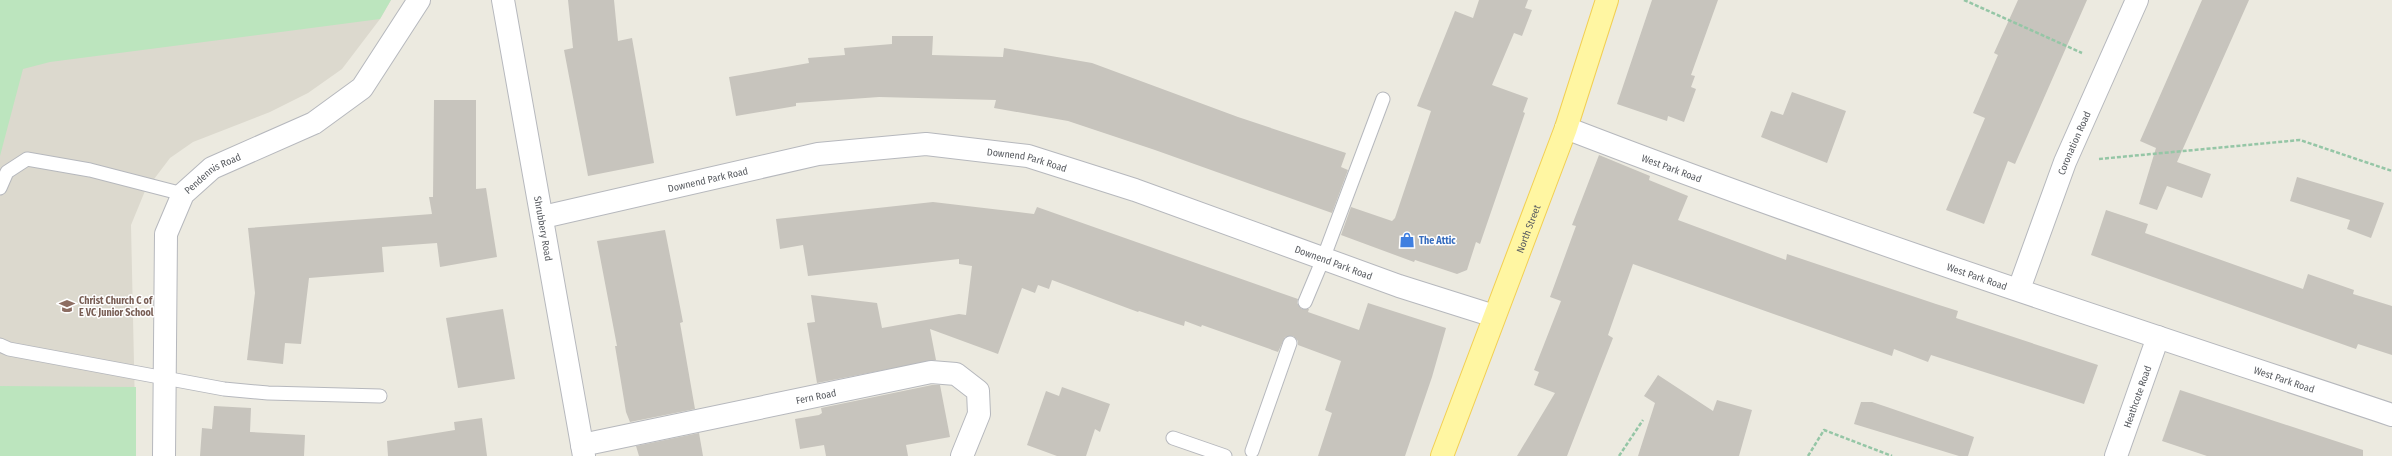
<svg xmlns="http://www.w3.org/2000/svg" width="2392" height="456" font-family="'Fira Sans Condensed',sans-serif">
<rect width="100%" height="100%" fill="#eceae0"/>
<polygon fill="#dcd9ce" points="0,0 391,0 380,19 342,69 308,93 270,112 193,142 170,158 145,191 131,225 136,456 0,456"/>
<g fill="#bce5be">
<polygon points="0,0 391,0 380,19 50,62 23,69 0,156"/>
<polygon points="0,386 136,387 136,456 0,456"/>
</g>
<g fill="#c7c4bd">
<polygon points="568,0 614,0 618,41 632,38 654,163 588,176 564,50 573,48"/>
<polygon points="1479,0 1528,0 1525,8 1532,10 1522,36 1514,33 1492,85 1528,98 1523,112 1525,113 1480,244 1476,242 1467,270 1457,274 1415,260 1414,262 1341,235 1351,207 1392,221 1395,218 1431,111 1417,106 1455,11 1473,18"/>
<polygon points="1652,0 1718,0 1691,75 1695,76 1691,87 1696,89 1684,122 1668,116 1667,121 1617,104"/>
<polygon points="2018,0 2087,0 2015,164 2008,161 1984,224 1946,210 1985,118 1973,113 1998,55 1994,53"/>
<polygon points="2202,0 2249,0 2177,162 2211,174 2202,198 2167,186 2157,210 2139,204 2156,148 2140,141"/>
<polygon points="892,36 933,36 932,55 1003,57 1004,48 1092,63 1238,117 1346,153 1341,167 1348,170 1332,213 1155,150 1068,121 994,108 996,100 879,97 796,103 796,106 736,116 729,77 809,63 808,58 845,55 844,48 892,44"/>
<polygon points="1792,92 1846,111 1827,163 1761,137 1771,111 1783,115"/>
<polygon points="434,100 476,100 476,189 486,188 497,257 440,267 437,243 382,247 384,272 309,278 301,344 285,343 283,364 247,360 255,293 248,228 432,214 429,197 433,197"/>
<polygon points="1599,155 1650,176 1649,180 1688,196 1678,220 1786,260 1787,254 1936,304 1958,311 1956,318 2098,365 2084,404 1931,355 1928,362 1894,349 1892,356 1633,264 1608,335 1613,338 1567,456 1517,456 1555,393 1534,385 1539,372 1534,370 1561,301 1550,297 1576,226 1572,225"/>
<polygon points="2297,177 2384,203 2371,238 2347,229 2350,220 2290,201"/>
<polygon points="933,202 1034,214 1037,207 1298,299 1297,303 1302,309 1309,309 1308,312 1359,330 1368,303 1446,328 1432,377 1405,456 1318,456 1332,413 1325,410 1341,361 1298,345 1298,341 1293,336 1285,337 1278,352 1202,325 1201,327 1185,321 1184,326 1139,311 1138,312 1052,280 1049,289 1038,285 1035,293 1022,288 998,354 930,329 936,360 817,383 807,323 815,322 811,295 877,303 882,328 959,314 966,315 972,266 959,264 959,259 808,276 803,245 780,249 776,219"/>
<polygon points="2106,210 2148,224 2145,233 2303,289 2308,274 2354,290 2353,294 2392,306 2392,355 2358,344 2356,349 2091,255"/>
<polygon points="665,230 683,322 680,323 695,409 630,422 626,412 615,346 617,346 597,241"/>
<polygon points="503,309 515,379 458,388 446,318"/>
<polygon points="1658,375 1713,411 1717,400 1752,410 1739,456 1638,456 1655,403 1644,396"/>
<polygon points="932,385 940,385 950,437 906,445 908,456 826,456 824,445 800,449 795,419 819,415 822,413 821,408"/>
<polygon points="1062,387 1110,404 1100,432 1095,429 1086,456 1057,456 1027,445 1046,391 1059,396"/>
<polygon points="2180,390 2363,450 2363,456 2207,456 2162,441"/>
<polygon points="1861,402 1872,402 1887,407 1974,437 1968,456 1959,456 1854,424"/>
<polygon points="214,406 251,408 250,432 305,435 304,456 200,456 202,428 212,429"/>
<polygon points="482,418 487,456 388,456 387,441 455,430 454,422"/>
<polygon points="699,433 703,456 639,456 636,446"/>
</g>
<g fill="none" stroke-linecap="round" stroke-linejoin="round">
<defs>
<g id="service">
<polyline points="0,188 7,172 27,159 90,170 183,194"/>
<polyline points="1305,302 1323,259 1383,99"/>
<polyline points="0,345 9,349 224,389 268,393 380,396"/>
<polyline points="1173,438 1225,456"/>
<polyline points="1252,451 1290,343"/>
</g>
<g id="minor">
<path id="s1" d="M 503,0 L 584,456"/>
<path id="s2" d="M 1566,128 C 1838,233 2116,323 2392,415"/>
<path id="s3" d="M 543,217 L 818,154 L 926,144 L 1028,156 L 1135,190 L 1399,286 L 1494,316"/>
<path id="s4" d="M 2019,289 L 2065,162 L 2137,0"/>
<path id="s5" d="M 582,445 L 931,372 L 956,374 L 978,391 L 979,414 L 962,456"/>
<path id="s6" d="M 2116,456 L 2158,337"/>
</g>
<g id="tertiary">
<path id="s7" d="M 164,456 L 166,234 L 183,194 L 212,168 L 314,123 L 362,88 L 419,0"/>
</g>
<g id="primary">
<path id="s8" d="M 1442,456 L 1566,128 L 1607,0"/>
</g>
</defs>
<use href="#service" stroke="#b6b8bd" stroke-width="15"/>
<use href="#minor" stroke="#b6b8bd" stroke-width="24"/>
<use href="#tertiary" stroke="#b6b8bd" stroke-width="24"/>
<use href="#primary" stroke="#f2cf53" stroke-width="24"/>
<g stroke="#95c6a6" stroke-width="2.5" stroke-dasharray="4 2" stroke-linecap="butt">
<polyline points="1964,0 2082,53"/>
<polyline points="2099,159 2300,140 2392,171"/>
<polyline points="1619,456 1643,420"/>
<polyline points="1808,456 1824,430 1892,456"/>
</g>
<use href="#service" stroke="#fff" stroke-width="13"/>
<use href="#minor" stroke="#fff" stroke-width="22"/>
<use href="#tertiary" stroke="#fff" stroke-width="22"/>
<use href="#primary" stroke="#fff6a2" stroke-width="22"/>
</g>
<defs>
<symbol id="shop-bare" viewBox="-9 -9 18 18"><path d="M-5-2.5h2.3a2.7 3.5 0 0 1 5.4 0H5L5.5 6h-11ZM-1.5-2.5h3a1.5 2.3 0 0 0-3 0Z" fill="#3f7fe0" stroke="#fff" stroke-width="2.5" paint-order="stroke"/></symbol>
<symbol id="school-bare" viewBox="-9 -9 18 18"><path d="M0-5L7-2L0 1L-7-2ZM-4 1L0 2.5L4 1V4Q0 6-4 4Z" fill="#8d6e63" stroke="#fff" stroke-width="2.5" paint-order="stroke"/></symbol>
</defs>
<g fill-rule="evenodd">
<use href="#shop-bare" x="1396" y="229" width="22" height="22"/>
<use href="#school-bare" x="56" y="295" width="22" height="22"/>
</g>
<g text-anchor="middle" stroke-width="3" stroke-linejoin="round" paint-order="stroke">
<g font-size="10" fill="#595c61" stroke="#fff">
<text dy="4" stroke="none"><textPath href="#s4" startOffset="156">Coronation Road</textPath></text>
<text dy="4" stroke="none"><textPath href="#s3" startOffset="493">Downend Park Road</textPath></text>
<text dy="4" stroke="none"><textPath href="#s2" startOffset="113">West Park Road</textPath></text>
<text dy="4" stroke="none"><textPath href="#s7" startOffset="302">Pendennis Road</textPath></text>
<text dy="4" stroke="none"><textPath href="#s3" startOffset="169">Downend Park Road</textPath></text>
<text dy="4" stroke="none"><textPath href="#s1" startOffset="232">Shrubbery Road</textPath></text>
<text dy="4" stroke="none"><textPath href="#s8" startOffset="243">North Street</textPath></text>
<text dy="4" stroke="none"><textPath href="#s3" startOffset="817">Downend Park Road</textPath></text>
<text dy="4" stroke="none"><textPath href="#s2" startOffset="437">West Park Road</textPath></text>
<text dy="4" stroke="none"><textPath href="#s2" startOffset="761">West Park Road</textPath></text>
<text dy="4" stroke="none"><textPath href="#s5" startOffset="239">Fern Road</textPath></text>
<text dy="4" stroke="none"><textPath href="#s6" startOffset="63">Heathcote Road</textPath></text>
</g>
<g font-size="10" font-weight="bold" fill="#366cbe" stroke="#fff" text-anchor="start">
<text x="1419" y="244">The Attic</text>
</g>
<g font-size="10" font-weight="bold" fill="#785e54" stroke="#fff" text-anchor="start">
<text x="79" y="304">Christ Church C of<tspan x="79" dy="12">E VC Junior School</tspan></text>
</g>
</g>
</svg>
